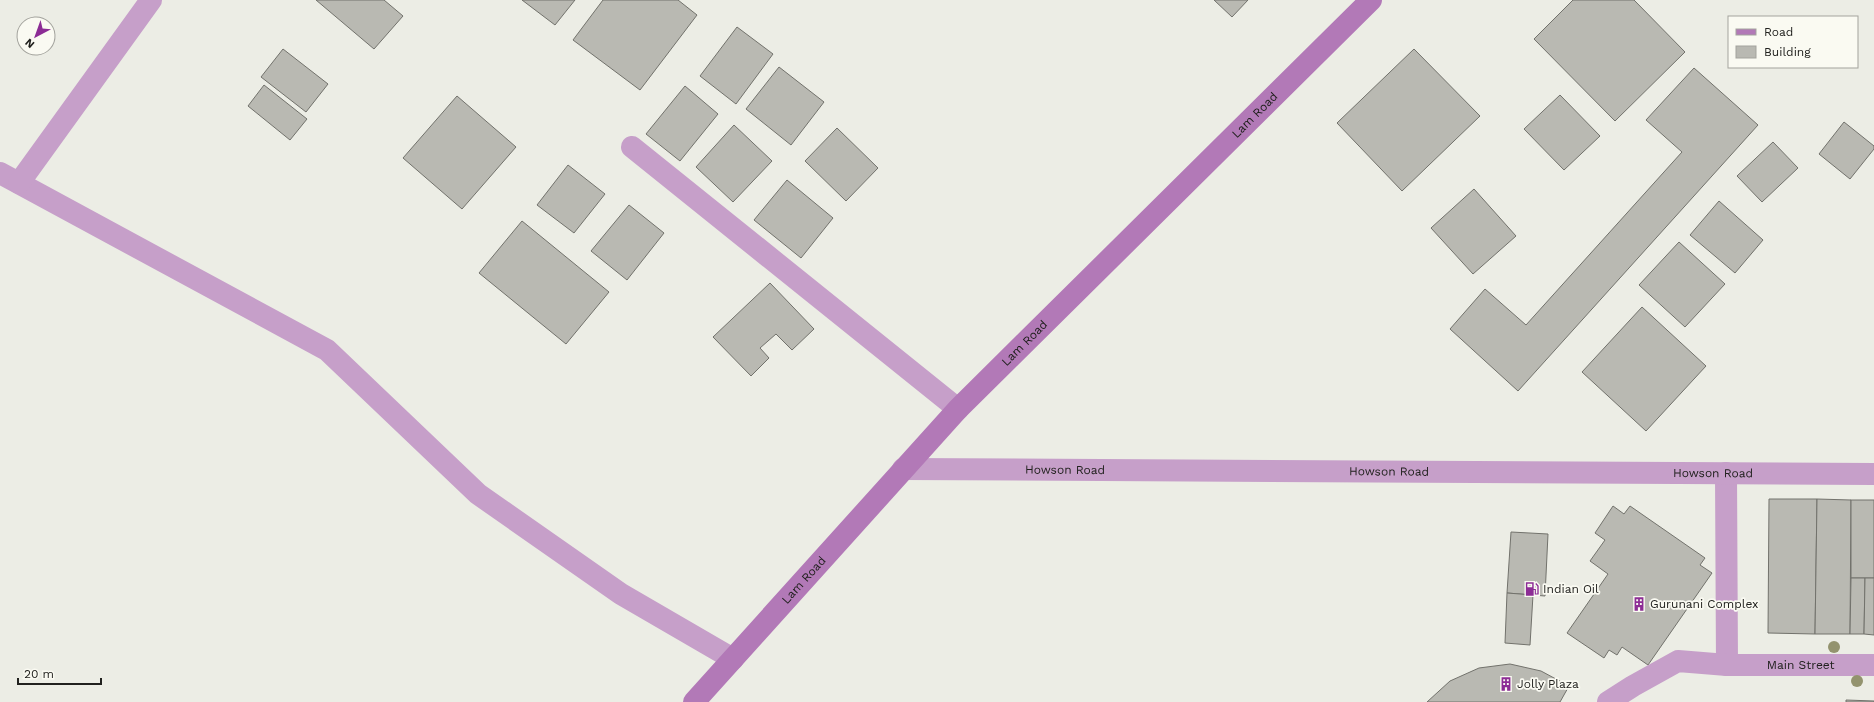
<svg xmlns="http://www.w3.org/2000/svg" width="1874" height="702" font-family="'Work Sans',sans-serif">
<rect width="100%" height="100%" fill="#ecede5"/>
<g fill="#b9b9b2" stroke="#72726c">
<polygon points="316,0 384,0 403,16 374,49"/>
<polygon points="522,0 575,0 555,25"/>
<polygon points="603,0 678,0 697,15 640,90 573,40"/>
<polygon points="1214,0 1248,0 1232,17"/>
<polygon points="1573,0 1634,0 1685,52 1615,121 1534,39"/>
<polygon points="737,27 773,54 736,104 700,76"/>
<polygon points="283,49 328,84 306,112 261,77"/>
<polygon points="1414,49 1480,116 1402,191 1337,123"/>
<polygon points="779,67 824,102 791,145 746,109"/>
<polygon points="1694,68 1758,125 1518,391 1450,329 1485,289 1526,325 1682,152 1646,120"/>
<polygon points="264,85 307,119 290,140 248,106"/>
<polygon points="685,86 718,114 680,161 646,134"/>
<polygon points="1560,95 1600,136 1564,170 1524,129"/>
<polygon points="457,96 516,147 462,209 403,158"/>
<polygon points="1844,122 1874,146 1874,149 1850,179 1819,154"/>
<polygon points="734,125 772,161 733,202 696,167"/>
<polygon points="837,128 878,168 846,201 805,161"/>
<polygon points="1773,142 1798,168 1762,202 1737,176"/>
<polygon points="568,165 605,194 574,233 537,205"/>
<polygon points="787,180 833,218 801,258 754,220"/>
<polygon points="1474,189 1516,236 1473,274 1431,228"/>
<polygon points="1719,201 1763,240 1735,273 1690,235"/>
<polygon points="629,205 664,233 627,280 591,251"/>
<polygon points="522,221 609,292 566,344 479,273"/>
<polygon points="1679,242 1725,284 1685,327 1639,285"/>
<polygon points="770,283 814,329 792,350 776,334 760,348 769,358 751,376 713,337"/>
<polygon points="1642,307 1706,366 1646,431 1582,372"/>
<polygon points="1769,499 1817,499 1815,634 1768,633"/>
<polygon points="1817,499 1851,500 1850,634 1815,634"/>
<rect x="1851" y="500" width="23" height="78"/>
<polygon points="1613,506 1624,514 1630,506 1705,558 1700,565 1712,573 1648,665 1622,647 1617,655 1609,650 1604,658 1567,633 1608,574 1590,561 1605,540 1595,533"/>
<polygon points="1511,532 1548,534 1545,596 1507,593"/>
<polygon points="1851,578 1865,578 1864,634 1850,634"/>
<polygon points="1865,578 1874,578 1874,635 1864,634"/>
<polygon points="1507,593 1533,595 1530,645 1505,643"/>
<polygon points="1510,664 1541,671 1569,686 1560,702 1427,702 1450,681 1479,668"/>
<polygon points="1846,700 1874,701 1874,702 1846,702"/>
</g>
<g fill="none" stroke-linecap="round" stroke-linejoin="round">
<g stroke="#c69fc9" stroke-width="22">
<polyline points="632,147 958,409"/>
<polyline points="0,173 327,350 478,494 621,594 733,659"/>
<polyline points="19,183 151,0"/>
<polyline points="1726,473 1727,665"/>
<path id="s1" d="M 1608,702 L 1633,686 L 1678,661 L 1727,665 L 1874,665"/>
</g>
<path stroke="#c69fc9" stroke-width="22" id="s2" d="M 903,469 L 1874,474"/>
<path stroke="#b279b7" stroke-width="22" id="s3" d="M 694,702 L 958,409 L 1371,0"/>
</g>
<g fill="#93936e">
<circle cx="1834" cy="647" r="6"/>
<circle cx="1857" cy="681" r="6"/>
</g>
<defs>
<symbol id="fuel-bare" viewBox="-9 -9 18 18"><path d="M-5.5-6h7V0h2V4h1.3V-2.5L3-4.5l.8-.8L6-3V5H2.5V1h-1V6h-7ZM-4.2-4.7v3.2H.2V-4.7Z" fill="#8c2c95" stroke="#fafaf2" stroke-width="2.5" paint-order="stroke"/></symbol>
<symbol id="building-bare" viewBox="-9 -9 18 18"><path d="M-4-6H4V6H1V3H-1V6H-4ZM-2.5-4.3h1.7v1.8h-1.7ZM.8-4.3h1.7v1.8H.8ZM-2.5-1h1.7V.8h-1.7ZM.8-1h1.7V.8H.8Z" fill="#8c2c95" stroke="#fafaf2" stroke-width="2.5" paint-order="stroke"/></symbol>
</defs>
<g fill-rule="evenodd">
<use href="#fuel-bare" x="1522" y="579" width="20" height="20"/>
<use href="#building-bare" x="1629" y="594" width="20" height="20"/>
<use href="#building-bare" x="1496" y="674" width="20" height="20"/>
</g>
<g text-anchor="middle" stroke-width="3.5" stroke-linejoin="round" paint-order="stroke">
<g font-size="12" fill="#21211e" stroke="#fafaf2">
<text dy="4" stroke="none"><textPath href="#s3" startOffset="812">Lam Road</textPath></text>
<text dy="4" stroke="none"><textPath href="#s3" startOffset="488">Lam Road</textPath></text>
<text dy="4" stroke="none"><textPath href="#s2" startOffset="162">Howson Road</textPath></text>
<text dy="4" stroke="none"><textPath href="#s2" startOffset="486">Howson Road</textPath></text>
<text dy="4" stroke="none"><textPath href="#s2" startOffset="810">Howson Road</textPath></text>
<text dy="4" stroke="none"><textPath href="#s3" startOffset="164">Lam Road</textPath></text>
<text dy="4" stroke="none"><textPath href="#s1" startOffset="204">Main Street</textPath></text>
</g>
<g font-size="12" fill="#21211e" stroke="#fafaf2" text-anchor="start">
<text x="1543" y="593">Indian Oil</text>
<text x="1650" y="608">Gurunani Complex</text>
<text x="1517" y="688">Jolly Plaza</text>
</g>
</g>
<rect x="1728" y="16" width="130" height="52" fill="#fafaf2" stroke="#a3a39d"/>
<rect x="1736" y="29" width="20" height="6" fill="#b279b7" stroke="#a3a39d"/>
<text x="1764" y="36" font-size="12" fill="#21211e">Road</text>
<rect x="1736" y="46" width="20" height="12" fill="#b9b9b2" stroke="#a3a39d"/>
<text x="1764" y="56" font-size="12" fill="#21211e">Building</text>
<g transform="translate(36 36) rotate(221)"><circle r="19" fill="#fafaf2" stroke="#a3a39d"/>
<path d="M0-3L7 15L0 10L-7 15Z" fill="#8c2c95"/>
<text y="-6" font-size="11" font-weight="bold" text-anchor="middle" fill="#21211e">N</text>
</g>
<path d="M18 678v6h83v-6" fill="none" stroke="#21211e" stroke-width="2"/>
<text x="24" y="678" font-size="12" fill="#21211e" stroke="#fafaf2" stroke-width="3" paint-order="stroke">20 m</text>
</svg>
